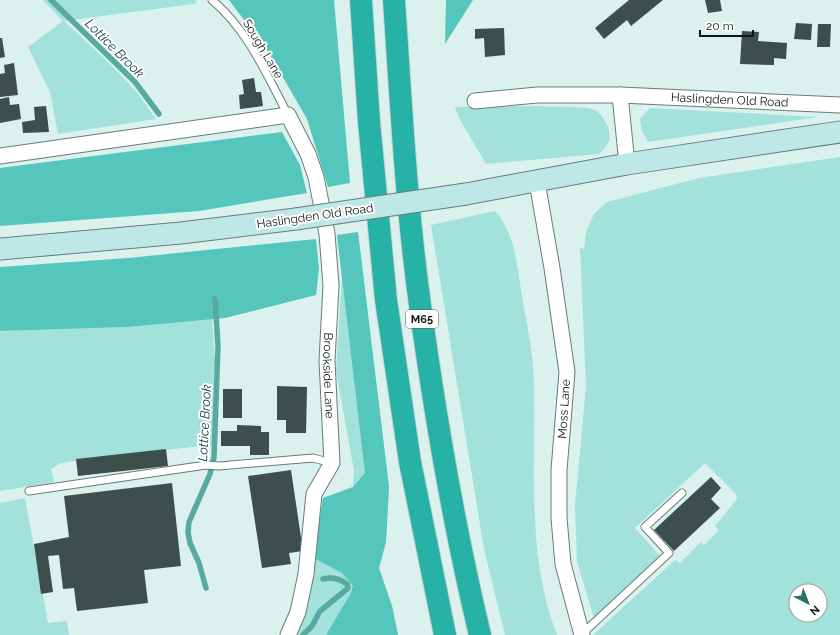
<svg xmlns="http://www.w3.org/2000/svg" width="840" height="635" font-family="Raleway,sans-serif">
<rect width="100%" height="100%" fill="#dbf1ee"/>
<g fill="#a2e2da" fill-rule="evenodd">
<polygon points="43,0 195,0 197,2 193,4 64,21 105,59 136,91 156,119 58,134 50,92 28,47 63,21"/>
<path d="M 536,106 C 549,107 582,106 592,109 C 600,112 605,120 608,127 C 612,140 608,146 599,154 L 486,164 L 459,118 L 455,107 Z"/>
<polygon points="650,108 818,117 648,142 641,128 640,119"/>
<path d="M 840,157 L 840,635 L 593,635 L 675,560 L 680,563 L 701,542 L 704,545 L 719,530 L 715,526 L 737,499 L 736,494 L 705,463 L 635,528 L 660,556 L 594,618 L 577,562 L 575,505 L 586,386 L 580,248 L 584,249 L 586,232 L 594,214 L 607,202 L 699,178 ZM 796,591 L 820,591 L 820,615 L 796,615 Z"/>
<path d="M 495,211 C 515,234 516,260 521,290 C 526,321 534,354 534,386 C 536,470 526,555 557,635 L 505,635 L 484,549 L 431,225 Z"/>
<polygon points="358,232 389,487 386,542 379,568 392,606 398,635 291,635 308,597 323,498 353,487 354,471 336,371 342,275 337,235"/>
<polygon points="212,319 215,359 212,445 76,459 76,461 61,463 51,469 54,482 0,491 0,331 128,327"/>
<polygon points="25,498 48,623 67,621 69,635 0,635 0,503"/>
</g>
<g fill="#54c6bb">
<polygon points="229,0 334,0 350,183 328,187 307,119 269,53"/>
<polygon points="446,0 473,0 445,44"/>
<polygon points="282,132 300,165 307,193 199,211 0,226 0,168"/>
<polygon points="358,232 389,487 386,542 379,568 392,606 398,635 326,635 351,593 353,586 342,573 314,558 323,498 353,487 365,473 337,235"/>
<polygon points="316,239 319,269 316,295 225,318 128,327 0,331 0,267 128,258"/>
</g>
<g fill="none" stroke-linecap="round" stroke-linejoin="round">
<g stroke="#58a9a0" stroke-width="5.5">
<polyline points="51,0 135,82 159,114"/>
<polyline points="206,588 199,563 190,543 188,532 189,522 210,474 214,457 218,346 215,299"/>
<path d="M 303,635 L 312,626 L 320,611 L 348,588 L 347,584 C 338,578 332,577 323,579"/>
</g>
</g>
<g fill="#3c4f4c">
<polygon points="629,0 663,0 631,26 627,20 604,39 595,28"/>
<polygon points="705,0 720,0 722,11 708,13"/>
<polygon points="796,23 812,24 811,40 794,39"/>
<polygon points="818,24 831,24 830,47 817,47"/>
<polygon points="504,28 505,55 485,57 484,38 475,39 475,29"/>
<polygon points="742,31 759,32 758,41 787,43 786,59 774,58 774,65 740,64"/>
<polygon points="0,38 2,38 5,57 0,58"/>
<polygon points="14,63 18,95 0,97 0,74 5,73 4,65"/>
<polygon points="254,78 256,92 261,92 263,106 240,109 239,95 244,94 242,80"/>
<polygon points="9,97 10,105 19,104 21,119 0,123 0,99"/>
<polygon points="46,106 49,132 23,133 22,122 35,120 34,107"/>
<polygon points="277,386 307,387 306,433 286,433 286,420 277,420"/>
<rect x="223" y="389" width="19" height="29"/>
<polygon points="237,425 261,426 261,432 269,432 269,455 250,455 250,446 221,446 221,431 237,431"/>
<polygon points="166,449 168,466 78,476 76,459"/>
<polygon points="291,470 303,551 289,553 291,564 262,568 248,476"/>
<polygon points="711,477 721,488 711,499 720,508 674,551 654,530"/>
<polygon points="172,483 181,566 144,570 148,603 77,611 74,588 63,589 59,555 48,556 53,592 41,594 34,544 69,537 64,496"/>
</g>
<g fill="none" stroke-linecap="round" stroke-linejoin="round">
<defs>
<g id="service">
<path d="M 212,0 C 247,29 267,75 288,115"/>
<polyline points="29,491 206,465 219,466 313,458 332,463"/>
<polyline points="582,634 669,553 645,527 682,493"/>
</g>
<g id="minor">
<polyline points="620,95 627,164"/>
<path id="s1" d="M 475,101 L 537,95 L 620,95 L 840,105"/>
<path id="s2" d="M 0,156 L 288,115 L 308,154 L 316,177 L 327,234 L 331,285 L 327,361 L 332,463 L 314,494 L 306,574 L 298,612 L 288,635"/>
<polyline points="537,182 552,268 567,372 559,470 559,518 563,564 582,635"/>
</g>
<g id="secondary">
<polyline points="466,194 627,164 840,132"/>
<polyline points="0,249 181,233 296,219"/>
</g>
<g id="motorway">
<polyline points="361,0 369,122 386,300 410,462 445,635"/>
<path d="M 394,0 C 401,102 406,204 420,305 C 435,415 454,527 480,635"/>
</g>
</defs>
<use href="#service" stroke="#687c79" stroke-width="9"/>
<use href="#minor" stroke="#687c79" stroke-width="17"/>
<use href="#secondary" stroke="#687c79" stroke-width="23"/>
<use href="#motorway" stroke="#cfd1d0" stroke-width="24"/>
<use href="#service" stroke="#fff" stroke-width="7"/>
<use href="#minor" stroke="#fff" stroke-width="15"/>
<use href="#secondary" stroke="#bee8e5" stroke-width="21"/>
<use href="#motorway" stroke="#27b2a7" stroke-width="22"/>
<defs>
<polyline id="secondary-bridge" points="296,219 466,194"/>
</defs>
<use href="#secondary-bridge" stroke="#687c79" stroke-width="23" stroke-linecap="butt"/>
<use href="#secondary-bridge" stroke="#bee8e5" stroke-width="21"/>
</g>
<g text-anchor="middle" stroke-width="4" stroke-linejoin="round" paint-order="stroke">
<rect fill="#fff" stroke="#575d5c" stroke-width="1" x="406" y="310" width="32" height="18" rx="3"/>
<g font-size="11" font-weight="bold" fill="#0f1716">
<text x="422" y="323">M65</text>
</g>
<g font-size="12" fill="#0f1716" stroke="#fff">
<text transform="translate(263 49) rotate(59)" y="4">Sough Lane</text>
<text dy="4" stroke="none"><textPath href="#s1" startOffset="255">Haslingden Old Road</textPath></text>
<text transform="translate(315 216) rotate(-8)" y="4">Haslingden Old Road</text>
<text dy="4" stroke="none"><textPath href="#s2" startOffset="559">Brookside Lane</textPath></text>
<text transform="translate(564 409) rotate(-86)" y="4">Moss Lane</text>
</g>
<g font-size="13" font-style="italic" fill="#0e423e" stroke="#fff">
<text transform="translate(115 48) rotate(45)" y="5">Lottice Brook</text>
<text transform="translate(204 423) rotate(-87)" y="5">Lottice Brook</text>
</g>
</g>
<g transform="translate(808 603) rotate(138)"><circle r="19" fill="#ffffff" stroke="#9fa2a2"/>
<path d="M0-3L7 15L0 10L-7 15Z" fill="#29716b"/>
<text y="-6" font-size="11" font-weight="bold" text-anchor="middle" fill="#0f1716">N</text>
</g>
<path d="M700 30v6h53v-6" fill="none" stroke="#0f1716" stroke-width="2"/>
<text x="706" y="30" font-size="12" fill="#0f1716" stroke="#ffffff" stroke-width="3" paint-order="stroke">20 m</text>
</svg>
